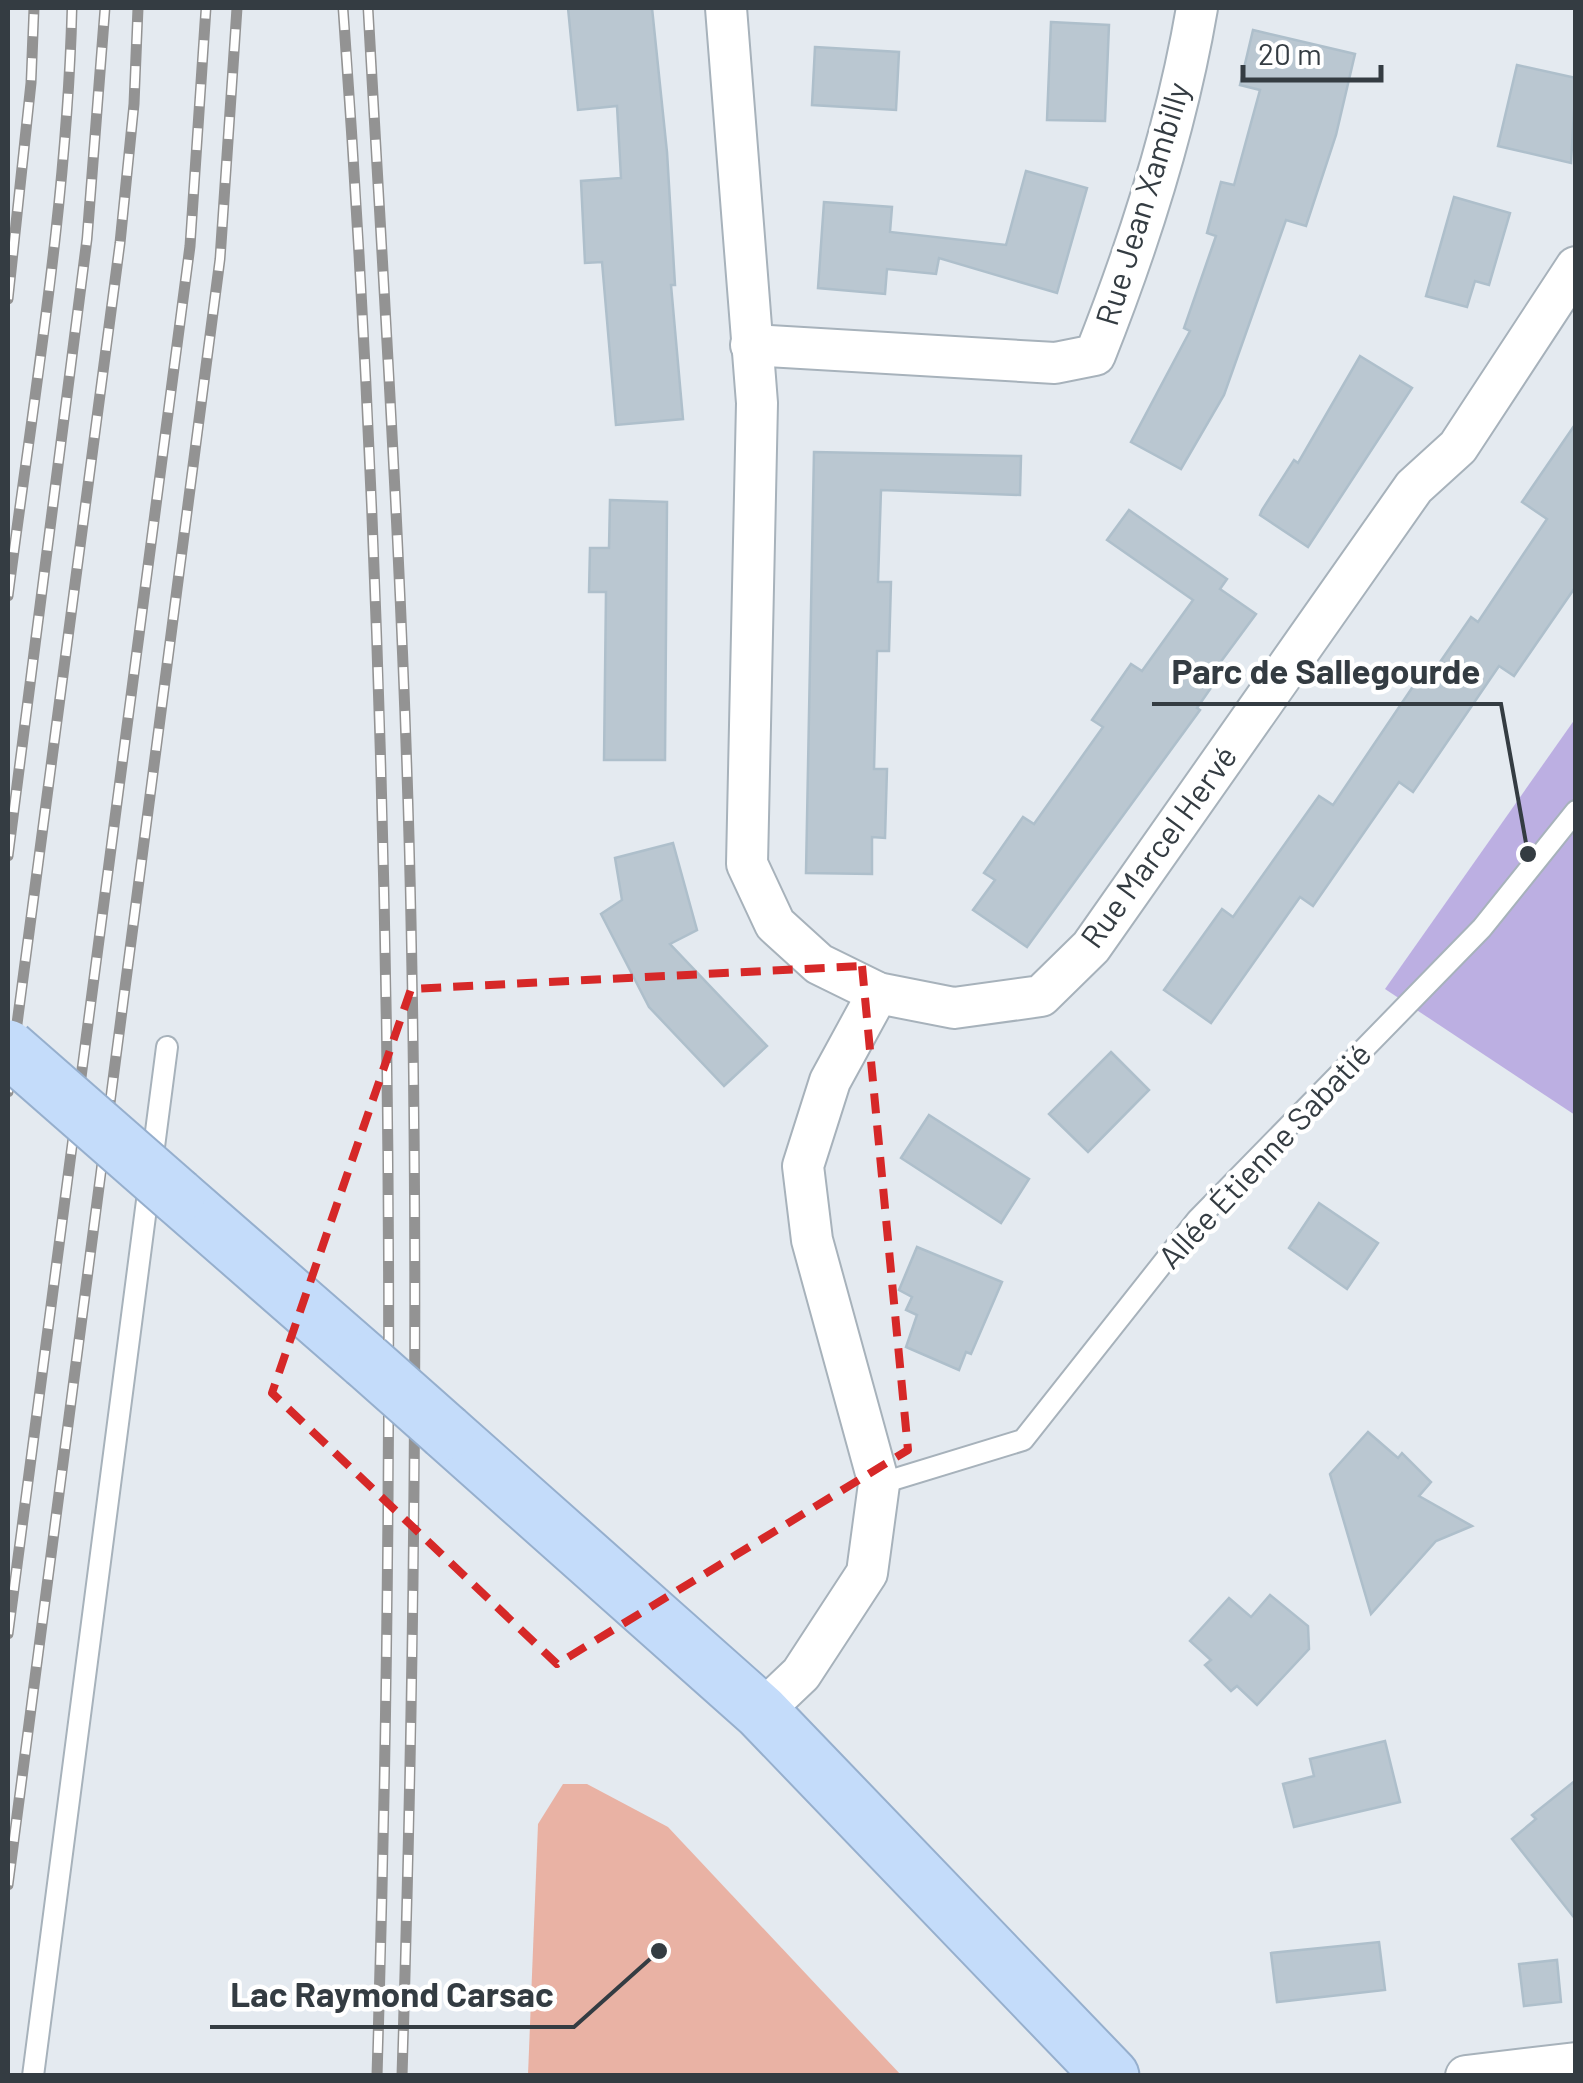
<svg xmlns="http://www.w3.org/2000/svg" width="1583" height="2083" font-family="Barlow,sans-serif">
<rect width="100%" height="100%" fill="#e4eaf0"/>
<polygon fill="#bcafe2" points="1575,719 1575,1115 1385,989"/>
<polygon fill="#e9b2a4" points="563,1784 587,1784 668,1827 901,2075 528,2075 538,1824"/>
<g fill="#bac7d1" stroke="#aebfcb" stroke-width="2.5">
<polygon points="568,8 652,8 667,152 675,285 671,285 683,419 616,425 602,262 585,263 581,181 621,178 617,106 578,110"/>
<polygon points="1051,22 1109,25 1105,121 1047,120"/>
<polygon points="1253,30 1355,54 1336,135 1306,226 1286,220 1224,395 1181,469 1131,442 1190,331 1184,328 1216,236 1207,233 1221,182 1234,185 1260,90 1240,85"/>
<polygon points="815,47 899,52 896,110 812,105"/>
<polygon points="1517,65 1576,78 1571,163 1498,146"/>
<polygon points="1026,171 1087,188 1057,293 939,258 936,274 887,269 885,294 818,288 824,202 892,207 890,232 1006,245"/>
<polygon points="1454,197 1510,213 1489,285 1475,281 1467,307 1426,296"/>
<polygon points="1360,356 1412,388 1308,547 1260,515 1262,510 1294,460 1298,463"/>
<polygon points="1576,423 1576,586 1514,676 1499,666 1413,792 1399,782 1313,906 1300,897 1211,1023 1164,990 1222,909 1233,917 1319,796 1333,805 1418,679 1425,684 1471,617 1478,622 1547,519 1522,502"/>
<polygon points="814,452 1021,456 1020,495 881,490 878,582 891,582 889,651 877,651 874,769 887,769 885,838 872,837 872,874 806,873"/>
<polygon points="610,500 667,502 665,760 604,760 606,592 589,592 590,548 609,548"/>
<polygon points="1129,510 1227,579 1220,589 1256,614 1211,675 1217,679 1197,708 1200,710 1027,947 973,910 995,880 984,873 1023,817 1034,824 1103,727 1092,720 1131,664 1142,671 1193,600 1107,540"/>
<polygon points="673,843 697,930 670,944 767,1046 724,1086 649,1007 601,914 622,900 615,858"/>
<polygon points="1111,1052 1149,1090 1088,1152 1049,1114"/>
<polygon points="929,1115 1029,1179 1001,1223 901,1158"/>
<polygon points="1319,1203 1378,1243 1347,1289 1289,1248"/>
<polygon points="917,1247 1002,1282 971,1354 966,1352 959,1370 906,1347 917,1315 906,1310 912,1297 899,1290"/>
<polygon points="1368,1432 1398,1458 1402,1453 1431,1482 1419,1496 1472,1526 1436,1541 1371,1614 1330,1474"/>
<polygon points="1270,1595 1308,1626 1309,1649 1257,1705 1237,1686 1231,1691 1205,1665 1211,1660 1190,1641 1229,1598 1251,1617"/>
<polygon points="1385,1741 1400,1802 1294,1827 1283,1784 1314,1776 1310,1759"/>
<polygon points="1576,1780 1576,1920 1512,1839 1536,1819 1532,1815"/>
<polygon points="1379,1942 1385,1990 1277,2002 1271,1953"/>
<polygon points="1557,1960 1561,2002 1524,2006 1519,1964"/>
</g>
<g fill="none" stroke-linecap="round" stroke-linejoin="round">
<defs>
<g id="lane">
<polyline points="879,1484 1023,1440 1197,1220 1482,928 1576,811"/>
<polyline points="33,2076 167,1047"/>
</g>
<g id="street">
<polyline points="726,8 757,403 747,864 775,924 819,964 878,993 954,1008 1041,996 1091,947 1414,487 1458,447 1576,267"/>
<path d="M 751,345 L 1055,363 L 1095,355 C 1139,244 1177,125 1197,8"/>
<polyline points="761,1712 801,1674 867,1573 879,1484 812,1240 803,1166 830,1081 878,993"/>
<polyline points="1466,2076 1576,2063"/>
</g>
<g id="secondary">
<polyline points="177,1196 366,1361"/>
<polyline points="446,1432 761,1712 1111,2076"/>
</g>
</defs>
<use href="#lane" stroke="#a7b2bb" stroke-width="24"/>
<use href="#street" stroke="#a7b2bb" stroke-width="44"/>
<use href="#secondary" stroke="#96afcd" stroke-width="59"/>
<use href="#lane" stroke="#fff" stroke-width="20"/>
<use href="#street" stroke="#fff" stroke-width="40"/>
<use href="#secondary" stroke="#c4dcfa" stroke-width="55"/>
<defs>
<g id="rail">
<path d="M 343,8 C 393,696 398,1386 377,2076"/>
<path d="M 368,8 C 385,312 405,616 411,921 C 419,1306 414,1691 402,2076"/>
<polyline points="8,299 31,83 34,8"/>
<path d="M 8,596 C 33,401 67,205 72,8"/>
<polyline points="8,856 87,239 105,8"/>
<polyline points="8,1092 120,243 134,104 138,8"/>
<polyline points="8,1634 190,246 206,8"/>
<polyline points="8,1885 220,259 237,8"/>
</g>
</defs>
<use href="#rail" stroke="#939393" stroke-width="11"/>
<use href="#rail" stroke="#fff" stroke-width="8" stroke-dasharray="22" stroke-linecap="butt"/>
<defs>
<g id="secondary-bridge">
<polyline points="8,1048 177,1196"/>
<polyline points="366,1361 446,1432"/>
</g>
</defs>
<use href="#secondary-bridge" stroke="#96afcd" stroke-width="59" stroke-linecap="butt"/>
<use href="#secondary-bridge" stroke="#c4dcfa" stroke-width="55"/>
</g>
<path fill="none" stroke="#d62828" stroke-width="8" stroke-dasharray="20 12" stroke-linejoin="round" d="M 862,966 L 908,1450 L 557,1664 L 272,1393 L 411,989 Z"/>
<g text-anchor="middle" stroke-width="9" stroke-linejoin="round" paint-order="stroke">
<g font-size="32" fill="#343c42" stroke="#fff">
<text transform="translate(1143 204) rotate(-73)" y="11">Rue Jean Xambilly</text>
<text transform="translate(1159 847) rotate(-54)" y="11">Rue Marcel Hervé</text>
<text transform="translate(1265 1156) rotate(-47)" y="11">Allée Étienne Sabatié</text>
</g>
</g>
<path fill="none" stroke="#343c42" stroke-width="4" d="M1528 854L1501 704H1152M659 1951L574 2027H210"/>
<g fill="#343c42" stroke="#fff" stroke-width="4">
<circle cx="1528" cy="854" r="10"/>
<circle cx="659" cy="1951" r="10"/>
</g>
<g font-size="35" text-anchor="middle" font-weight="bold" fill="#343c42" stroke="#fff" stroke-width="9" stroke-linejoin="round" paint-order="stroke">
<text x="1326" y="684">Parc de Sallegourde</text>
<text x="392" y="2007">Lac Raymond Carsac</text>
</g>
<rect width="1583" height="2083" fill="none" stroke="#343c42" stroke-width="20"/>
<path d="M1243 65v15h138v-15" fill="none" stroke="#343c42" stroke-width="5"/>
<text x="1258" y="65" font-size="30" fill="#343c42" stroke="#ffffff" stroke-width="8" paint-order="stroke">20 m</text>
</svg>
